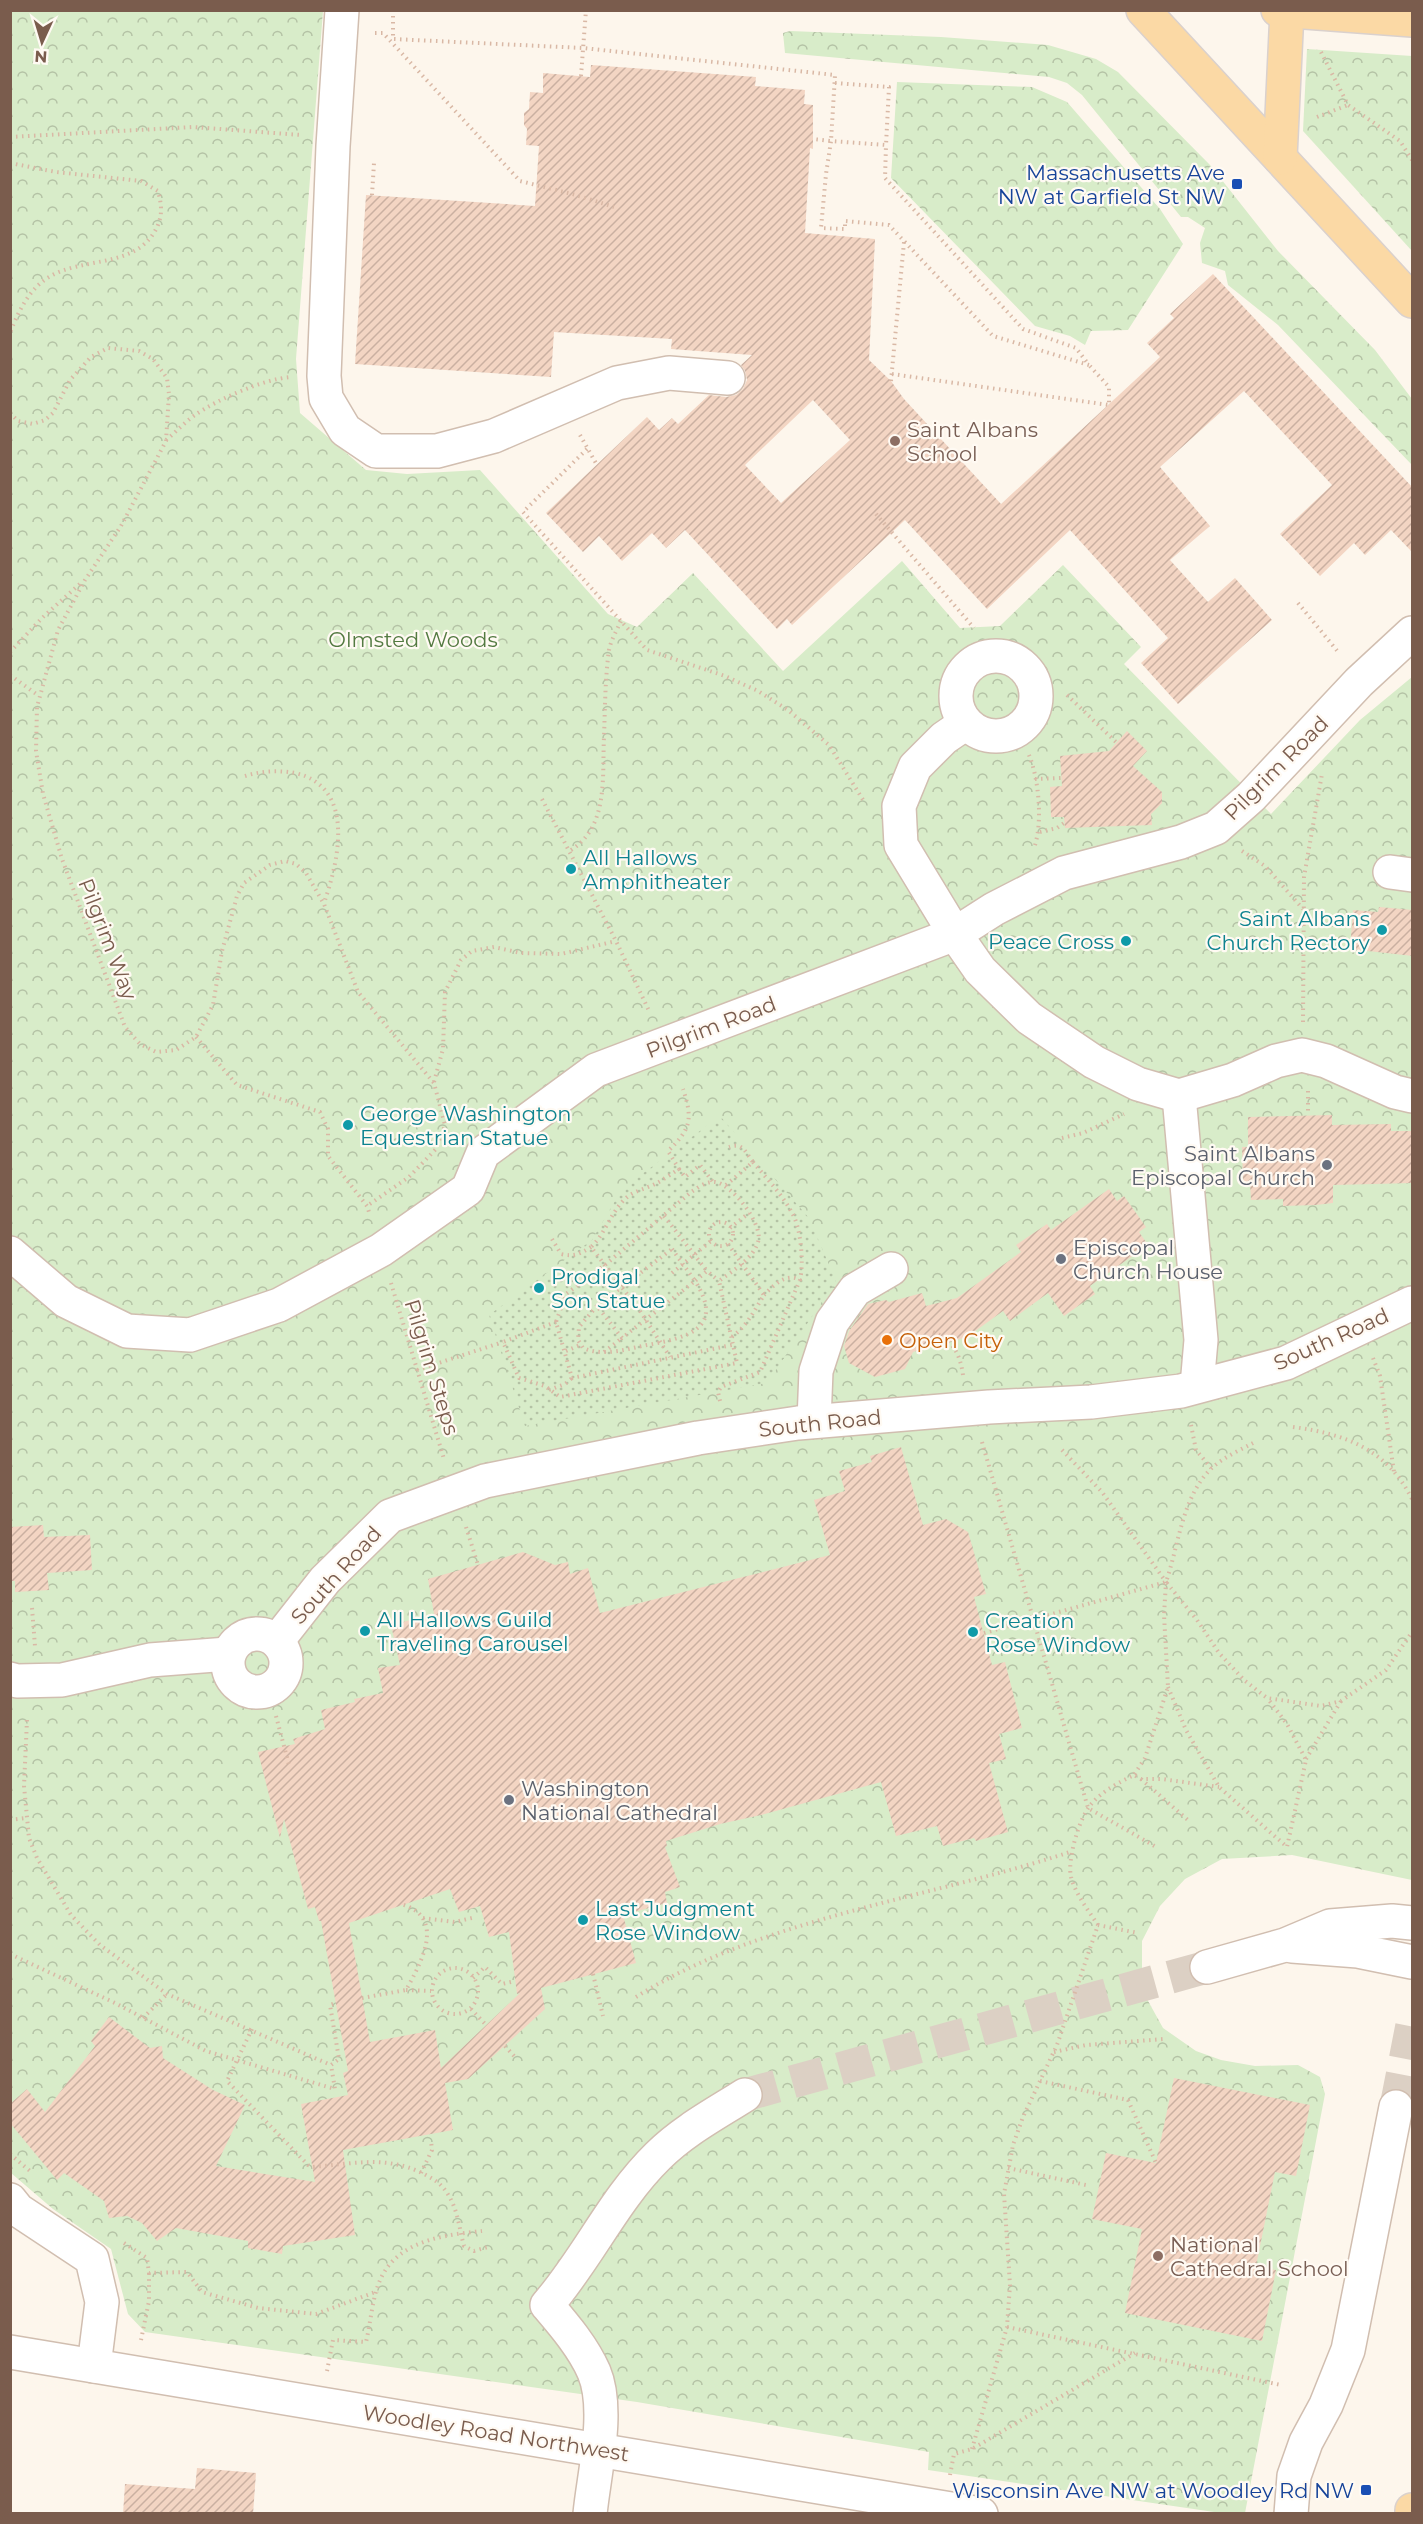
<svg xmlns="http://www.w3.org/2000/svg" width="1423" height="2524" viewBox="0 0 1423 2524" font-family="Montserrat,sans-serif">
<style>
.forest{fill:url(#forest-crowns)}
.garden{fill:url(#garden-dots)}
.building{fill:url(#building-hatch);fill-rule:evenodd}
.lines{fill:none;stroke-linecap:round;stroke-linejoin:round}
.minor-tunnel{stroke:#dcd0c4;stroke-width:33;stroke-dasharray:33 16;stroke-linecap:butt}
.minor-casing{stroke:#d1beb0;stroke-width:36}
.major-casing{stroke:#dad1cd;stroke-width:36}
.path{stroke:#d9b8a5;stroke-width:4;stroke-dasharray:1.5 4.5;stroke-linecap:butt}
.minor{stroke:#fff;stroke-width:33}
.major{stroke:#fbd9a5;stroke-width:33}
.transit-dot{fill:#1a4fb4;stroke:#fffaf3;stroke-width:2}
.education-dot{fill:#8d6e63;stroke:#fffaf3;stroke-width:2}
.culture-dot{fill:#0f9aa8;stroke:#fffaf3;stroke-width:2}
.worship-dot{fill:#6b7280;stroke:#fffaf3;stroke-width:2}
.food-dot{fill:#e8710a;stroke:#fffaf3;stroke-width:2}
.labels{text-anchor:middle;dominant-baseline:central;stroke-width:4.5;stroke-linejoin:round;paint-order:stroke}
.transit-label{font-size:21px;fill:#164399;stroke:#fffaf3;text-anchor:end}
.education-label{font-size:21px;fill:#785e54;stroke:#fffaf3;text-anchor:start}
.park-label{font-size:21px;fill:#537a41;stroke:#fffaf3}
.street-label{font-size:21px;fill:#7a5c4d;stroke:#fffaf3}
.culture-label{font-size:21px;fill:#0d838f;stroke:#fffaf3;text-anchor:start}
.worship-label{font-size:21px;fill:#5b616d;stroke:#fffaf3;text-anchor:start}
.food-label{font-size:21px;fill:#c56008;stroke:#fffaf3;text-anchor:start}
</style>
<defs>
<pattern id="forest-crowns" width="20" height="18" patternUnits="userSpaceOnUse" patternTransform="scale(1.5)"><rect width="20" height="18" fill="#d8ecc9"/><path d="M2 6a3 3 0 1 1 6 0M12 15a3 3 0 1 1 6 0" fill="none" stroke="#b4c2a5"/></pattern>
<pattern id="garden-dots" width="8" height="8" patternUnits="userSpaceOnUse" patternTransform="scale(1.5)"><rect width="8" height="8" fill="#d8ecc9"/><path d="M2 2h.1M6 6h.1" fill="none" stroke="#b4c2a5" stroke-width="1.8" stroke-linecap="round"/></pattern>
<pattern id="building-hatch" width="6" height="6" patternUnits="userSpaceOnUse" patternTransform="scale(1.5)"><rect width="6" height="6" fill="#f3d5c3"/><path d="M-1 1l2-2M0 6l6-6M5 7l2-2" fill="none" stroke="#cab0a1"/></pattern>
</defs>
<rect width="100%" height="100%" fill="#fdf6ec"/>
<g class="forest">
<path d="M11,11H323L296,359L300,413L366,470L407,474L480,470L608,614L637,627L693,573L783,671L902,561L960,628L1000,626L1063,565L1141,647L1124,664L1271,814L1360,720L1412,677V1880L1292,1855L1222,1859L1185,1879L1160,1906L1142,1941V1990L1163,2028L1196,2051L1221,2060L1255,2066L1298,2065L1320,2077L1325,2094L1245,2513H1221L928,2470L929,2452L637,2402L145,2332L128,2314L111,2249L53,2209L11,2173Z"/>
<path d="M790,31L941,37L1048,45L1096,59L1118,72L1210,165L1278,251L1375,350L1412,399V465L1278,325L1228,285L1225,271L1202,263L1200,243L1205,228L1188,217H1181L1082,95L1067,83L1049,77L785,53L783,33Z"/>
<path d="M1307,49L1412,56V251L1303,131Z"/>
<path d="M897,82L1032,87L1067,102L1160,209L1183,244L1128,330L1091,331L1085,345L1070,336L1035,326L891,178Z"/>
</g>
<path class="garden" d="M720,1116L809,1218L836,1281L767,1383L525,1426L489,1315L592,1240L622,1189Z"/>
<g class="building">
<path d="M591,65L756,77L755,86L805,90L804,104L813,105V149L810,148L805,233L875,239L869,360L891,381L904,399L1001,504L1160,357L1147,343L1174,318L1170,314L1213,274L1413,488V553L1391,530L1365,555L1354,543L1320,576L1280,534L1332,485L1244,391L1160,467L1210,526L1170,560L1208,602L1235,578L1272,620L1178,704L1141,663L1168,638L1070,530L987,609L905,520L792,625L787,619L777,629L685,530L666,548L652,533L622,561L599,536L583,552L546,513L647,417L659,430L672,418L678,424L709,395L726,397L736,395L743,389L747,380L745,371L741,365L752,355L671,349L672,339L554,332L551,377L355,364L366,195L535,206L539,146L526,145L527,129L524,125V113L529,109L530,92L543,93V73L590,77ZM813,400L850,440L781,503L745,465Z"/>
<path d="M1127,731L1147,751L1133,766L1162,792V803L1151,814L1152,825L1065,828L1064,817H1051L1050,787L1062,786L1060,756L1109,751Z"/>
<path d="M1379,907L1413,910V956L1350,949L1353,910L1378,912Z"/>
<path d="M1332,1115V1125L1391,1124V1131H1413V1183L1333,1185V1203L1316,1205L1283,1206V1199L1251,1200L1250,1183H1243L1242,1147H1248V1117Z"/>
<path d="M1109,1189L1117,1201L1124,1196L1146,1227L1139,1232L1148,1245L1090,1286L1095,1294L1064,1316L1048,1293L1010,1321L1003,1311L967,1337L913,1352L905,1369L875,1377L849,1363L844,1346L849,1331L868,1304L886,1300L889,1302L922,1293L926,1306L957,1298L1021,1252L1016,1245L1047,1224L1051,1230Z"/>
<path d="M901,1447L923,1525L946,1519L968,1532L986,1594L974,1597L992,1665L1005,1662L1022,1728L999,1734L1006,1759L989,1763L1008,1832L976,1841L974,1838L943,1846L937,1826L896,1836L881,1782L761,1815L720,1824L666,1841L667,1846L665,1847L680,1887L665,1892L667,1903L623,1915L636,1963L541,1988L545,2009L468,2079L445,2083L453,2130L343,2150L355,2235L283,2246L282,2254L248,2248V2241L176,2228L157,2241L142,2223L127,2216L109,2218L104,2201L64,2173L57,2180L10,2123V2104L27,2089L45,2112L95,2046L91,2041L109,2017L150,2048L162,2046L163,2058L213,2090L245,2105L216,2166L315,2182L301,2104L348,2095L343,2073L348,2071L321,1921H319L315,1907L308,1909L284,1819L280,1838L258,1752L295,1744L293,1739L325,1729L321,1710L355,1702L354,1699L383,1693L378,1668L400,1665L391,1625L434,1614L428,1579L523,1552L555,1565L568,1562L570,1574L588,1568L600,1613L830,1555L814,1500L845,1491L839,1471L872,1462L870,1456ZM450,1889L459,1912L480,1906L489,1937L509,1932L517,1994L520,1993L441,2068L435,2030L370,2042L349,1923Z"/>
<path d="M43,1525L44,1537L90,1535L92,1570L47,1573L49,1590L15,1592V1581H10V1527Z"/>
<path d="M1174,2078L1310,2105L1296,2176L1275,2172L1256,2266L1276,2270L1262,2341L1125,2313L1142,2229L1092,2219L1106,2153L1156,2163Z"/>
<path d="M197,2468L256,2473L253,2514H123L125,2484L195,2489Z"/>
</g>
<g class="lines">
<g class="minor-tunnel">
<path d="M745,2095L1207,1967"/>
<path d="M1396,2107L1412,2025"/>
</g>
<defs>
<g id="minor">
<path d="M342,10L333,146L324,376L326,398L345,430L376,451H437L494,436L617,383L669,373L728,378"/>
<circle cx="996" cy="696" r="40"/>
<path d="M966,723L944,738L915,767L899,806L901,845L955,934L980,970L1029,1018L1094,1062L1138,1084L1179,1096L1233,1080L1276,1061L1302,1055L1326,1061L1395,1092L1412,1096"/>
<path d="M1390,872L1412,875"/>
<path d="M1179,1096L1201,1340L1197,1386"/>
<path d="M10,1253L66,1301L127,1331L190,1335L279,1305L381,1250L468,1189L483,1153L596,1070L955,934L994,909L1064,873L1181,842L1216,828L1251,797L1359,682L1412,633"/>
<path d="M814,1421L816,1371L832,1322L855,1290L891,1269"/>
<circle cx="257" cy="1663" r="29"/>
<path d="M277,1641L325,1580L390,1516L485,1481L698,1438L798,1423L989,1407L1091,1402L1181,1391L1286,1363L1412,1303"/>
<path d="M10,1679L17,1681L62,1680L150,1660L228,1654"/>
<path d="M1292,1946L1358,1951L1412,1962"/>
<path d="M1207,1967L1285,1945L1330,1926L1392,1921L1412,1923"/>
<path d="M10,2200L18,2210L92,2259L102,2302L94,2366"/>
<path d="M10,2352L981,2514"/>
<path d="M590,2514C594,2473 610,2410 594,2372C583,2347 564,2325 547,2305C588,2258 613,2200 658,2156C683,2131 715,2114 745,2095"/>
<path d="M1291,2514L1294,2476L1306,2442L1326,2405L1348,2350L1396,2107"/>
</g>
<g id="major">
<path d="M1143,10L1412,301"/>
<path d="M1278,10L1412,20"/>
<path d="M1280,158L1287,11"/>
<path d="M1412,2514V2510"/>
</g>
</defs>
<use href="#minor" class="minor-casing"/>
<use href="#major" class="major-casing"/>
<g class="path">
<path d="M393,10V39L583,48L835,75L831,141L813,139"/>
<path d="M375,33H383L520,181L576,195L614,207"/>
<path d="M1321,52L1348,105L1400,141L1412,160"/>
<path d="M581,76L586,10"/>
<path d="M835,83L889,87L886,145L831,141L826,174L821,228L845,229V221L889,225L993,336L1089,365L1076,348L1023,329L885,178L886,145"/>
<path d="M1317,117L1348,105"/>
<path d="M10,137L193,127L301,135"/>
<path d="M10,163L56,172L141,181L158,191C162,206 163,217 155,231C134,268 82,257 49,277C29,289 18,312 10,333"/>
<path d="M372,195L374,163"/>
<path d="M892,374L1109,405V387L1089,365"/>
<path d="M891,381L904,242"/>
<path d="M10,413L18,421L33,424L45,420L53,413L70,380L91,357L108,348L139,351L153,359L167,378L169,394L166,441L121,526L85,580L58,630L37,707L36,751L43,794L62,859L125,1027L140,1044L156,1052L176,1050L196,1037L213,1005L222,951L237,896L244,883L270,865L285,861L296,864L306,873L324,904L358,992L434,1083L445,1125L436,1149L409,1177L367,1206"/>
<path d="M580,435L597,465"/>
<path d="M166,440C176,432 185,422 195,415C218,399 264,379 291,377"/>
<path d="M587,449L523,512L647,650L725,676L758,691L788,710L829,745L865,803"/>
<path d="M876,514L974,628"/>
<path d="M1298,603L1339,653"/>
<path d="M10,652L42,618L82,582"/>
<path d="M10,675L39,696"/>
<path d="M1067,695L1117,743"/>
<path d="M1029,755C1039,779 1043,824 1034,848"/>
<path d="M245,776C261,771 279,770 295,773C356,787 339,860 324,903"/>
<path d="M1035,779L1061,778"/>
<path d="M542,799L616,941L650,1013"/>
<path d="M1040,832L1057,828L1064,823"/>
<path d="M571,850C609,826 602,776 604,737C605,709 605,679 609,650C611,640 617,630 621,621"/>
<path d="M1242,851L1265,866L1303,909"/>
<path d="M1303,1022L1304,877L1322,774"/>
<path d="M196,1037L237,1085L320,1112L328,1129V1156L367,1206L370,1215"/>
<path d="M434,1082L443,1049L445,992L461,960L472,951L494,947L521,953L561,954L616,941"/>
<path d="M1308,1091V1111"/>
<path d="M1062,1138L1083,1133L1124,1114"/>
<path d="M753,1162C766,1178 781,1193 791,1211C801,1226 804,1263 800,1280"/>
<path d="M679,1169L685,1177L700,1165L713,1182"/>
<path d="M726,1185L753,1162C745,1152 743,1142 729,1147"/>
<path d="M664,1216L707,1271"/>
<circle cx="721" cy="1234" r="12"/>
<path d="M730,1228L749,1213"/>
<path d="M552,1239L561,1254C574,1257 580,1254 591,1247"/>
<path d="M728,1244L764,1295C754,1311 746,1328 730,1338"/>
<path d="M672,1249L695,1281L622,1338L597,1306Z"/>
<path d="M672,1273L711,1241"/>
<path d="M391,1283L444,1459"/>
<path d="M627,1294L591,1247C606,1233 610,1213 626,1198C634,1191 645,1189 655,1184C663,1180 671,1174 679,1169L668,1151C691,1129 693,1119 683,1089"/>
<path d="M597,1306L579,1327L578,1340L583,1348C604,1357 626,1349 647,1345C686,1338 726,1329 695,1281L707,1271L719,1281"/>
<path d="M640,1311L670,1357"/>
<path d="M556,1322L503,1342L519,1378L545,1386L560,1397L737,1363L719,1281C732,1271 753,1259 758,1242C764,1225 732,1184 715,1182C706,1181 697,1188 690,1193L605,1265L566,1294L556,1322L572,1378L732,1345"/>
<path d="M933,1332C953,1340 960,1354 963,1375"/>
<path d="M566,1351L580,1345"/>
<path d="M604,1352L622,1338"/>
<path d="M1373,1358L1380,1376L1394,1472"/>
<path d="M417,1370L503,1342"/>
<path d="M549,1390L565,1384L572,1378"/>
<path d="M720,1401L718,1392L721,1387L760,1372L800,1280C786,1272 773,1286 764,1295"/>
<path d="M1191,1425L1196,1450L1211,1468"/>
<path d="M1293,1427C1345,1434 1387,1449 1412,1499"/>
<path d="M982,1442L1088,1808L1158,1848"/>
<path d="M1253,1443C1240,1450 1224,1457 1213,1467C1182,1495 1179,1545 1166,1582L1197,1620L1219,1653L1244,1680L1267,1698L1321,1706L1341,1701L1386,1670L1412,1632"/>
<path d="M1062,1450L1102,1492L1166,1582L1164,1615L1168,1687L1145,1758L1134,1775"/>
<path d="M466,1527L478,1565"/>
<path d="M32,1608L35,1646"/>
<path d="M984,1633L1166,1582"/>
<path d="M1168,1687L1186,1730L1219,1787L1287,1847L1306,1760L1287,1724L1268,1699"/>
<path d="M276,1716L289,1765"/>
<path d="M27,1720L24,1786L29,1838L37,1858L71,1915L100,1945L167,1994L331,2065"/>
<path d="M1306,1759L1341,1701"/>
<path d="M1141,1779L1189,1821"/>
<path d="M10,1820L26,1818"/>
<path d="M423,1918L455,1922L472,1918"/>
<path d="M1098,1925C1088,1910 1076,1895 1071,1877C1067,1860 1079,1820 1089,1807C1100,1792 1118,1783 1134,1775L1141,1779H1162L1219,1787"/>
<path d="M10,1954L115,2003L206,2051L335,2089L331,2065L339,2059L330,2005L336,2003"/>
<circle cx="455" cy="1991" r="23"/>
<path d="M593,1974L603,2016"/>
<path d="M473,1978L485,1967L502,1984L515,1981"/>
<path d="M406,1990L431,1991"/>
<path d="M636,1997C762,1918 930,1898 1070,1852"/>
<path d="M362,1998L406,1990C421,1963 447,1917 401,1904"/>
<path d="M471,2009L487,2026"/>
<path d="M143,2018L167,1994"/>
<path d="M252,2029L227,2081L308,2165L312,2167C351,2164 385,2155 422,2173C432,2178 441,2183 447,2193C458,2209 459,2228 464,2246L474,2251L488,2247"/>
<path d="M505,2046L514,2056"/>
<path d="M1054,2052L1086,2045L1164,2039"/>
<path d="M1040,2081L1128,2100L1156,2163"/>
<path d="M10,2154L30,2171"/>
<path d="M1008,2168L1086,2185"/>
<path d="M421,2173L432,2150L431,2141"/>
<path d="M124,2243L147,2258L149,2273L187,2272L202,2292L258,2308L316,2314L378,2291"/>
<path d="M1007,2327L1281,2385"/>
<path d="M141,2340L149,2301V2273"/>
<path d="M327,2371L333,2340L366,2342C371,2322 372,2297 381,2278C399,2240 445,2235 482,2231"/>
<path d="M972,2449L1007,2327L1010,2285L1004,2194L1013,2145L1023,2117L1057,2045L1098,1925L1138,1933"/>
<path d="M950,2475L954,2454L972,2449L1135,2353"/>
</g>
<use href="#minor" class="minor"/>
<use href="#major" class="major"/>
</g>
<g class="transit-dot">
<rect x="1231" y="178" width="12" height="12" rx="3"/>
<rect x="1360" y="2484" width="12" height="12" rx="3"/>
</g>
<g class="education-dot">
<circle cx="895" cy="441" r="6"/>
<circle cx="1158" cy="2256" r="6"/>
</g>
<g class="culture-dot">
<circle cx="571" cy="869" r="6"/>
<circle cx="1382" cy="930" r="6"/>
<circle cx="1126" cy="941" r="6"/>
<circle cx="348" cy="1125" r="6"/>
<circle cx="539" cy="1288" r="6"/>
<circle cx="365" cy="1631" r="6"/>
<circle cx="973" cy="1632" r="6"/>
<circle cx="583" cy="1920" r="6"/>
</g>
<g class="worship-dot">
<circle cx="1327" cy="1165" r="6"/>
<circle cx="1061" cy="1259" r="6"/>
<circle cx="509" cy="1800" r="6"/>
</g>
<circle class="food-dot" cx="887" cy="1340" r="6"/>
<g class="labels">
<g class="transit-label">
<text x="1225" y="172">Massachusetts Ave<tspan x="1225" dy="24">NW at Garfield St NW</tspan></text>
<text x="1354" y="2490">Wisconsin Ave NW at Woodley Rd NW</text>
</g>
<g class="education-label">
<text x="907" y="429">Saint Albans<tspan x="907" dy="24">School</tspan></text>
<text x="1170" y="2244">National<tspan x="1170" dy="24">Cathedral School</tspan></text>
</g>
<g class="park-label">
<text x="413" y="639">Olmsted Woods</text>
</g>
<g class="street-label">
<text transform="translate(1276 768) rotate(-45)">Pilgrim Road</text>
<text transform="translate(108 939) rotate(69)">Pilgrim Way</text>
<text transform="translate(711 1027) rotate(-21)">Pilgrim Road</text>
<text transform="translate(1331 1339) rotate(-24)">South Road</text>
<text transform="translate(432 1367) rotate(73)">Pilgrim Steps</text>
<text transform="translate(820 1423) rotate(-6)">South Road</text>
<text transform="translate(336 1575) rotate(-48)">South Road</text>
<text transform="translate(496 2433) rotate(9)">Woodley Road Northwest</text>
</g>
<g class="culture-label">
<text x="583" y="857">All Hallows<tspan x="583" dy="24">Amphitheater</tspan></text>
<text x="1370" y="918" text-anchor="end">Saint Albans<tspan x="1370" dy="24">Church Rectory</tspan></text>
<text x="1114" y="941" text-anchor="end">Peace Cross</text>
<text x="360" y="1113">George Washington<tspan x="360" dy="24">Equestrian Statue</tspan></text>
<text x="551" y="1276">Prodigal<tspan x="551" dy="24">Son Statue</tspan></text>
<text x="377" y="1619">All Hallows Guild<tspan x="377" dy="24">Traveling Carousel</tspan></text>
<text x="985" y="1620">Creation<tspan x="985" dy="24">Rose Window</tspan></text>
<text x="595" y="1908">Last Judgment<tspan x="595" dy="24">Rose Window</tspan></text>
</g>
<g class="worship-label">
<text x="1315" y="1153" text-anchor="end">Saint Albans<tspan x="1315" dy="24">Episcopal Church</tspan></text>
<text x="1073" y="1247">Episcopal<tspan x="1073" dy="24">Church House</tspan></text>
<text x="521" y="1788">Washington<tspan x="521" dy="24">National Cathedral</tspan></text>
</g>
<g class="food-label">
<text x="899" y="1340">Open City</text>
</g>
</g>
<rect width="1423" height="2524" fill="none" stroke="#7a5c4d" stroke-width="24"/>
<g transform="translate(42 42) rotate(184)" stroke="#fffaf3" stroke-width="4.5" paint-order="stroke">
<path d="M0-4.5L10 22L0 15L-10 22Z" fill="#7a5c4d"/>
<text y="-9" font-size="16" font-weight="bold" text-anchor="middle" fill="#7a5c4d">N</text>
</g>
</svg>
